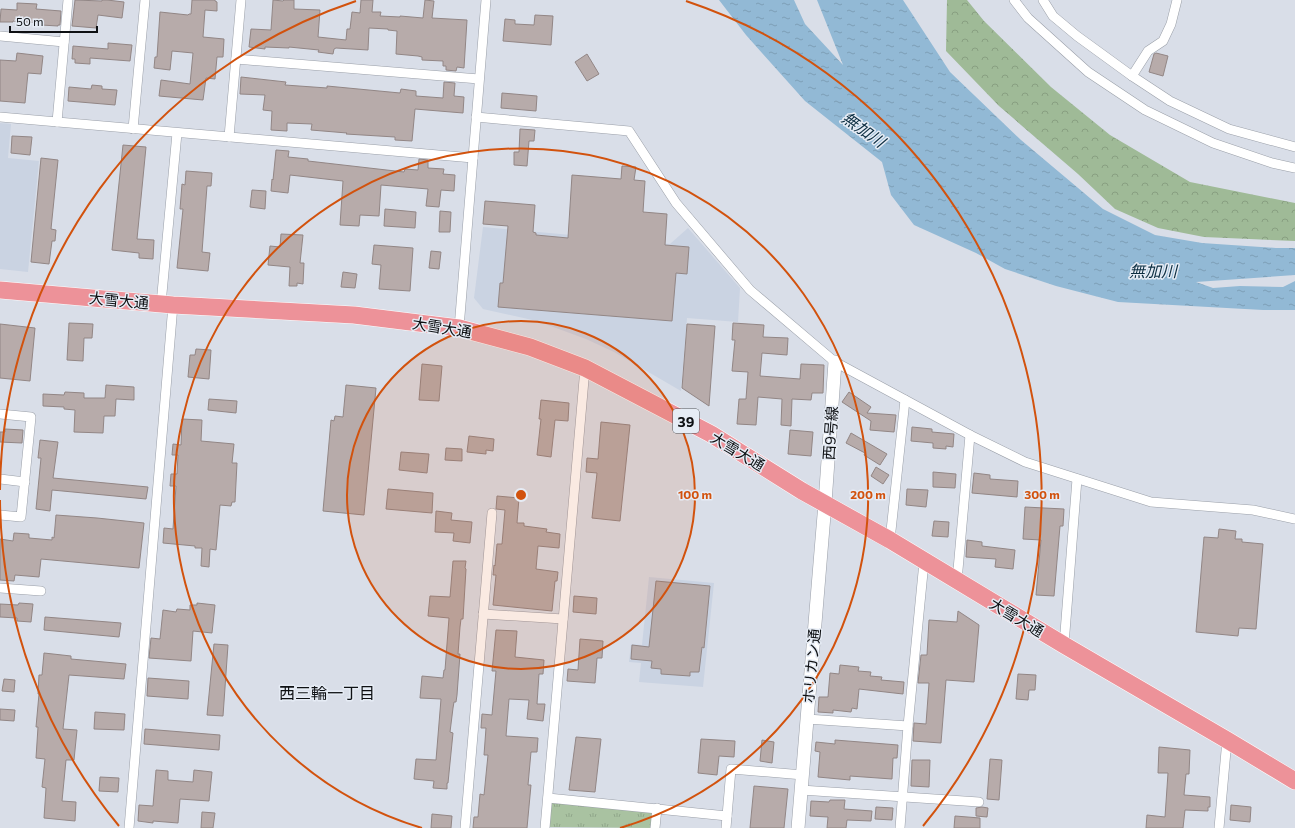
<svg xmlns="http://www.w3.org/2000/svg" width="1295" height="828" viewBox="0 0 1295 828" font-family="Commissioner,'Noto Sans JP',sans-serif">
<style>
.built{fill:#cad3e2}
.forest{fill:url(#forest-crowns)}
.park{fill:url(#park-tufts)}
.water{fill:url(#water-ripples)}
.building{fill:#b7abaa;stroke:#928685}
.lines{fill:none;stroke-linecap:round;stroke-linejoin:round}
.street-casing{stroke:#9a9fa8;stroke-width:10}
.secondary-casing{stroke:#9a9fa8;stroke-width:14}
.highway-casing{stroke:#fff;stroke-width:18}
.street{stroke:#fff;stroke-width:9}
.secondary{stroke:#fff;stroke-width:13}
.highway{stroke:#ed9299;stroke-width:17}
.ring{fill:none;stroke:#d2520d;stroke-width:2}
.labels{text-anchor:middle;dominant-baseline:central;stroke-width:3;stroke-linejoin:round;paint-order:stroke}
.shield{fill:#e6ecf5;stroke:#4f5257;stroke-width:1}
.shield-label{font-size:14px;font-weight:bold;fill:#0e1013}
.street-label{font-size:15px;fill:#0e1013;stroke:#e6ecf5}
.water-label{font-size:16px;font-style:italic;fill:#0b2d40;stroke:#e6ecf5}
.neighbourhood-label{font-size:16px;fill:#0e1013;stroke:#e6ecf5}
.centre{fill:#d2520d;stroke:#e6ecf5;stroke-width:2}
.ring-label{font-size:12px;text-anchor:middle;font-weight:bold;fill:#d2520d;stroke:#e6ecf5;stroke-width:3;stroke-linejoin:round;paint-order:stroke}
</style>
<defs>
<pattern id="forest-crowns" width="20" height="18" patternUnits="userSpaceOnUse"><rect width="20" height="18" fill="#9fba97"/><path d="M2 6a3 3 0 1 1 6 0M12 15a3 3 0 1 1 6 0" fill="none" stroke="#889f81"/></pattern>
<pattern id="park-tufts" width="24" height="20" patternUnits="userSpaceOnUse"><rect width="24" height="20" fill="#a9c2a1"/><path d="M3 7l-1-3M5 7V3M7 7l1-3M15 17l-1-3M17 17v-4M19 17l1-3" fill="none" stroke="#90a68a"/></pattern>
<pattern id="water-ripples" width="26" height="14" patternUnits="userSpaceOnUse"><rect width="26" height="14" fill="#92b9d5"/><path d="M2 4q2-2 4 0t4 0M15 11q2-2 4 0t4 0" fill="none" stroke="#7d9eb6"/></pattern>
</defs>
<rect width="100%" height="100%" fill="#d9dee8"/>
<g class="built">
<path d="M0,123L11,124L8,158L39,161L28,272L0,269Z"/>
<path d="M483,227L670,244L688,228L740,288L738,322L687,318L681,391L614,352L586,339L537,321L483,309L474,298Z"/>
<path d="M649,577L714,583L703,687L639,682L641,663L629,662L631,644L642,645Z"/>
</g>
<path class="forest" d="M947,0H967L984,21L1051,87L1110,135L1190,182L1295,203V241L1204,237L1158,228L1115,209L1078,174L999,106L946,51Z"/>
<path class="park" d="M548,798L657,808L655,828L545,827Z"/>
<path class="water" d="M719,0H794L805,24L843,65L817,0H903L950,72L1021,140L1103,209L1155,235L1202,243L1276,248H1295V275L1196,282L1213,288L1240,286L1283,287L1295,281V310H1263L1118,302L1056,286L1005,269L976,253L914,225L891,195L882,162L805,101L746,35Z"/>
<g class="building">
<path d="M75,0L102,1V0H107L124,2L122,18L98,15L96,28L72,26Z"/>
<path d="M192,0H215V1L217,2V11L205,10L203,37L224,39L223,57H217L215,79L206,78L203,100L159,96L161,80L190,84L193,53L172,51L170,70L154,68L155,57H157L160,12L188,15L189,14H191Z"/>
<path d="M273,0L283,1L284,0H294V9L320,10L318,37L346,40L347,29H350L352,12L360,13L361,0H373L372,12H381L380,16L400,17V16L423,18L425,0L434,1L432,18L467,20L464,68L457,67L456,71L446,70V66H443V61L422,60V57L418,56L396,54L397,31L388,30V29L369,28L368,50L336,48L334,49L333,54L318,52L319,50L289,47V48L265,47V49L249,47L251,29L271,30Z"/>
<path d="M17,3L37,4L36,9L61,11L60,25H58V26L41,25V23L13,21V22H0L1,9L17,10Z"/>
<path d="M535,15L553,16L551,45L503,41L505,19L515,20V24L534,25Z"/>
<path d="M108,43L132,45L130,61L90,58V64L75,63V59H72L73,46L108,49Z"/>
<path d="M17,53L43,56L41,74L28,73L25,103L0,101V60L16,61Z"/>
<path d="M1156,53L1168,56L1163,76L1149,72L1154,54Z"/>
<path d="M587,54L599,74L587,81L575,62Z"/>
<path d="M241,77L286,82L285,85L327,88V86L400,93L401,89L416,91V96L443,98L444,82L455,83L454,96L464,97L463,113L415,109L412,141L395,140V137L346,134L347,133L311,130L312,124L287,123V131L271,130L272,111L263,110L265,95L240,94Z"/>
<path d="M92,85L102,86V89L117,90L115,105L68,101L69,87L91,89Z"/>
<path d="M502,93L537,96L536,111L501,108Z"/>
<path d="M520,129L535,130L534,141H529L527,166L514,165V152H519Z"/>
<path d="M12,136L32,137L30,155L11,153Z"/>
<path d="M123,145L146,147L137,239L154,240L153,259L139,258V253L112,250Z"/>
<path d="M276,150L289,151L288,157L308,159V161L404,172L405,169L418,170L419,159L428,160V168L444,169L443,174L455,175L454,191L441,190L439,207L426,206L428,189L381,185L379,216L360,215L359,226L340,225L343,181L290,175L288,193L271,191L272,179L273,180Z"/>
<path d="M41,158L58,160L51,229L56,230L55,241H52L49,264L31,262Z"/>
<path d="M622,166L636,167L634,180L645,181L643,212L667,214L665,245L689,247L687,274L676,273L672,321L498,307L500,283H503L508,226L483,224L485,201L535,205L533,232L536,233V235L568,238L572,175L621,179Z"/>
<path d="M186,171L212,173L211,186H207L202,252L210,253L208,271L177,268L183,209H180L182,184L185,185Z"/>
<path d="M252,190L266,191L265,209L250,207Z"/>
<path d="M385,209L416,212L415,228L384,226Z"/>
<path d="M440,211L451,212L450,232H439Z"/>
<path d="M281,234L303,235L300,263H304L303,284L297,283V286H289L290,267L268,265L270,246L280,247Z"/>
<path d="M374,245L413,248L410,291L379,289L381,265L372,264Z"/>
<path d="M431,251L441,252L439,269L429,268Z"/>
<path d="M343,272L357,274L355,288L341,287Z"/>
<path d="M69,323L93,324L92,338H84L83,361L67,360Z"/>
<path d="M733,323L764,325L763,337L788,338L787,355L762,353L760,376L800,379L801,364L824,365L823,393H812L811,400L792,399L791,426L781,425L782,399L758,397L756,425L737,424L739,399H746L748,372L732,371L735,340H732Z"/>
<path d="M0,324L35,328L30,381L0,378Z"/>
<path d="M687,324L715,326L709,406L682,388Z"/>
<path d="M196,349L211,350L209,379L188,377L190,355H195Z"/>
<path d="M422,364L442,366L439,401L419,400Z"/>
<path d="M106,385L134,387V400L116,399L115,416H104L103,433L74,432L75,410L64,409V407L43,406V394L64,395L65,392L84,393V398H105Z"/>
<path d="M346,385L376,388L364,515L323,511L331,420L334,421L335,416L343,417Z"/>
<path d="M849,392L871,407L867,413L896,415L894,432L870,430L871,421L842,402Z"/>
<path d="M209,399L237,401L236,413L208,410Z"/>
<path d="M541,400L569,403L568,421L555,420L551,457L537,455L541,419H539Z"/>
<path d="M182,419L202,420L201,441L234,444L232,463H237L235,502H232L231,506L220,505L216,550L210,549L209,567L201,566L202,548H195V546L163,543L164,528L173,529L176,486H170L171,474H177L178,455H172L173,444L181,445Z"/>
<path d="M601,422L630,425L620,521L592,518L597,473L586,472L587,458L598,459Z"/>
<path d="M912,427L932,429V432L954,434L953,447L946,446V449L933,448V443L911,441Z"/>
<path d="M5,429L23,430L22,443L0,442V432H5Z"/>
<path d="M790,430L813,432L811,456L788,454Z"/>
<path d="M851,433L887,454L880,465L864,455L865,453L846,443Z"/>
<path d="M469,436L494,439L493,451L486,450V454L467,452Z"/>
<path d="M40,440L58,442L53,478L148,487L146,499L52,490L50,511L36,509L41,458H38Z"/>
<path d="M446,448L462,449V461L445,460Z"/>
<path d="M401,452L429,454L427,473L399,470Z"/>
<path d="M876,467L889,475L883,484L871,476Z"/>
<path d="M933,472L956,474L955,488L933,487Z"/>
<path d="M974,473L990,475V479L1018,481L1017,497L972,493Z"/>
<path d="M388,489L433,493L432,513L386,509Z"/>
<path d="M907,489L928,490L926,507L906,505Z"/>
<path d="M497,496L519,498L517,523H524V526L547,529L546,532L560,534L559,548L538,546L536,569L558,572L557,581H555L552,611L493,605L496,575H493L494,565L495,566L497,544H502L505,510L496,509Z"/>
<path d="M1025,507L1064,509L1063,526H1060L1054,596L1036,595L1041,540L1023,539Z"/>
<path d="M436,511L452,513L451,520L472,522L470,543L453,541L454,533L435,532Z"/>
<path d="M56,515L97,518L144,523L139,568L41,559L39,577L15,575L14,581L0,580V539L13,541L14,533L29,534V538L52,540V537L54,538Z"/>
<path d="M934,521L949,522L948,537L932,536Z"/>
<path d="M1219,529L1236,531L1235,539H1242V542L1263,544L1256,629L1239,628L1238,636L1196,632L1204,537L1218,538Z"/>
<path d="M967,540L982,542V546L1015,550L1013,569L995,567L996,559L966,557Z"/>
<path d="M453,561H466L465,568L466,569L463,619H461L460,627L458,654H460L457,695L456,702H454L453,708L450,732L453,733L448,783H447V789L433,788L434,781L414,779L416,759L436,760L441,699L420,698L422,676L443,678L444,670H445L449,618L428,616L430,596L450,597Z"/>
<path d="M656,581L710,586L704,648L702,647L699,672H690V676L661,674V669L651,668L652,661L631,659L632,645L649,647Z"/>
<path d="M574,596L597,598L596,614L573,612Z"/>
<path d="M19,603L33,604L31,622L17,621V618L0,617V604L18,605Z"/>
<path d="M197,603L215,605L212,633L193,631L191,661L149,658L151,638L160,639L163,610L176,612L177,609L190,610V605H197Z"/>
<path d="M958,611L979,625L974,682L946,680L941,743L913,741L914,723L926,724L929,683H918L921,655H927L929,620L957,622Z"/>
<path d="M45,617L121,623L119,637L44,630Z"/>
<path d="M496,630L517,631L515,657L544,660L543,674H539L537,704H545L543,721L527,719L529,700L509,699L506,736L538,738L537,752H531L528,785H531L527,828H473L474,817H478L480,794L484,795L488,755H484L486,728H481L482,714L492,715L496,671H492Z"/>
<path d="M580,639L603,641L602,658H597L595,683L567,681L568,669L578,670Z"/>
<path d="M214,644L228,645L223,716L207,715Z"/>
<path d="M44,653L71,656V659L126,664L124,679L69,675L63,729L77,730L74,760H66L62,801L76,802L75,821L44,818L46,788L42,787L45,759L36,758L38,727H36L39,694H38L39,675H42Z"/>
<path d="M840,665L859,667L858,671L871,672L870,676L882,677L881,680L904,682L903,694L859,689L857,709L852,708L851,712L833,710V713L818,712L819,697H828L830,673L839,674Z"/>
<path d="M1018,674L1036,675L1035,690H1029L1028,700L1016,699Z"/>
<path d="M148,678L189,681L188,699L147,696Z"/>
<path d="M4,679L15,680L14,692L2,691Z"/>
<path d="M0,709L15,710L14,721L0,720Z"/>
<path d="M95,712L125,714L124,730L94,729Z"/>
<path d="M145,729L220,735L219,750L144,744Z"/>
<path d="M576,737L601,739L595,792L569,790Z"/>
<path d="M701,739L735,741L734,757L719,756L717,775L698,773Z"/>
<path d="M762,740L774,742L772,763L760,761Z"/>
<path d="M835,740L898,745L897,758H893L892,779L850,776V780L818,777L820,752L815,751L816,742L835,744Z"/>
<path d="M1159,747L1190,750L1189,774H1186L1184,795L1210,797V807H1208V811L1185,810L1183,828H1146L1147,815L1165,817L1168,773H1158Z"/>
<path d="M990,759L1002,760L999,800L987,799Z"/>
<path d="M912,760H930L929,787L911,786Z"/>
<path d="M156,770L168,771V780L193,782L194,770L212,772L209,801L180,799L178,823L153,821V823L138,821L139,805L153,806Z"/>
<path d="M100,777L119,778L118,792L99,791Z"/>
<path d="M754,786L788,789L784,828H750Z"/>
<path d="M830,800H845L844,809L872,811L871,821L847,820L846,828H827L828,817L810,816L811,801L829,802Z"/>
<path d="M1231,805L1251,807L1250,822L1230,820Z"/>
<path d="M876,807L893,808L892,820L875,819Z"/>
<path d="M982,807L988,808L987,817L976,816V808Z"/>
<path d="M202,812L215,813L213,828H201Z"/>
<path d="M432,814L452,816L451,828H431Z"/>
<path d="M955,816L980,818V828H954Z"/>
</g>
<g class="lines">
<defs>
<g id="street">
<path d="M1014,0L1028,18L1088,72L1145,110L1213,143L1272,163L1295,168"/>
<path d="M1043,0L1053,16L1077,36L1132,76L1170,101L1229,129L1295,147"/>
<path d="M0,36L64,42"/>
<path d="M236,59L479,79"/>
<path d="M1132,76L1148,51L1163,41L1171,24L1177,0"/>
<path d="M0,117L473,158"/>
<path d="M476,117L629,131L676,203L750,290L835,362L970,435L1025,462L1151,502L1253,510L1295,519"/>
<path d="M57,122L68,0"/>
<path d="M133,129L145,0"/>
<path d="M229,137L241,0"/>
<path d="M161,304L177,133"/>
<path d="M459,328L486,0"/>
<path d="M0,414L31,417L21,517L0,515"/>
<path d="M0,479L25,482"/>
<path d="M890,540L905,400"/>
<path d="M957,581L970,435"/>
<path d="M0,588L41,591"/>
<path d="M483,614L563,619"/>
<path d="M1064,645L1077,479"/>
<path d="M807,719L908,726"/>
<path d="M801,790L979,802"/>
<path d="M548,798L727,816"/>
<path d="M129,828L173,305"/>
<path d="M465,828L492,513"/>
<path d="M545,828L585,368"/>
<path d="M655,828L657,808"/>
<path d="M726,828L731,769L803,775"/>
<path d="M900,828L908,726L924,562"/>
<path d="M1219,828L1227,740"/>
</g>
<path id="secondary" d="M798,828L825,503L835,362"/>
<path id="highway" d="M0,290L173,305L354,315L459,328L530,347L585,368L711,434L802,491L890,540L1064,645L1227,740L1295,781"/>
</defs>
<use href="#street" class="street-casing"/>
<use href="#secondary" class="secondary-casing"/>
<use href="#highway" class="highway-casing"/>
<use href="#street" class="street"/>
<use href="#secondary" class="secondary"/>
<use href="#highway" class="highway"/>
</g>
<circle cx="521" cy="495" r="174" fill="#d2520d" fill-opacity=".12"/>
<g class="ring">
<circle cx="521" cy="495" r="174"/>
<path d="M422 828A347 347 0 1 1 620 828"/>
<path d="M119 826A521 521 0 0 1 0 500M0 490A521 521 0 0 1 356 1M686 1A521 521 0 0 1 923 826"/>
</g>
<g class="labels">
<rect class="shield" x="673" y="409" width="26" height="24" rx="3"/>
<g class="shield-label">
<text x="686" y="421">39</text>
</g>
<g class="street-label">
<text transform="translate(119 300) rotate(5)">大雪大通</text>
<text transform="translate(442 327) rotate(9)">大雪大通</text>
<text transform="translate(830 433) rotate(-86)">西9号線</text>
<text transform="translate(738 451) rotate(31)">大雪大通</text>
<text transform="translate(1017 617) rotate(31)">大雪大通</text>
<text transform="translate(811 666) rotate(-85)">ホリカン通</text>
</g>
<g class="water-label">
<text transform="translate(864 129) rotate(35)">無加川</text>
<text x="1153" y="270">無加川</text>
</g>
<g class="neighbourhood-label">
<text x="327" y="692">西三輪一丁目</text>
</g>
</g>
<circle cx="521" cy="495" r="6" class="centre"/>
<g class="ring-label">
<text x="695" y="499">100 m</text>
<text x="868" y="499">200 m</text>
<text x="1042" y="499">300 m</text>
</g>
<path d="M10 26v6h87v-6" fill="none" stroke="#0e1013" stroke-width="2"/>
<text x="16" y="26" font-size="12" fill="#0e1013" stroke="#e6ecf5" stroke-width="3" paint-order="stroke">50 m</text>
</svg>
